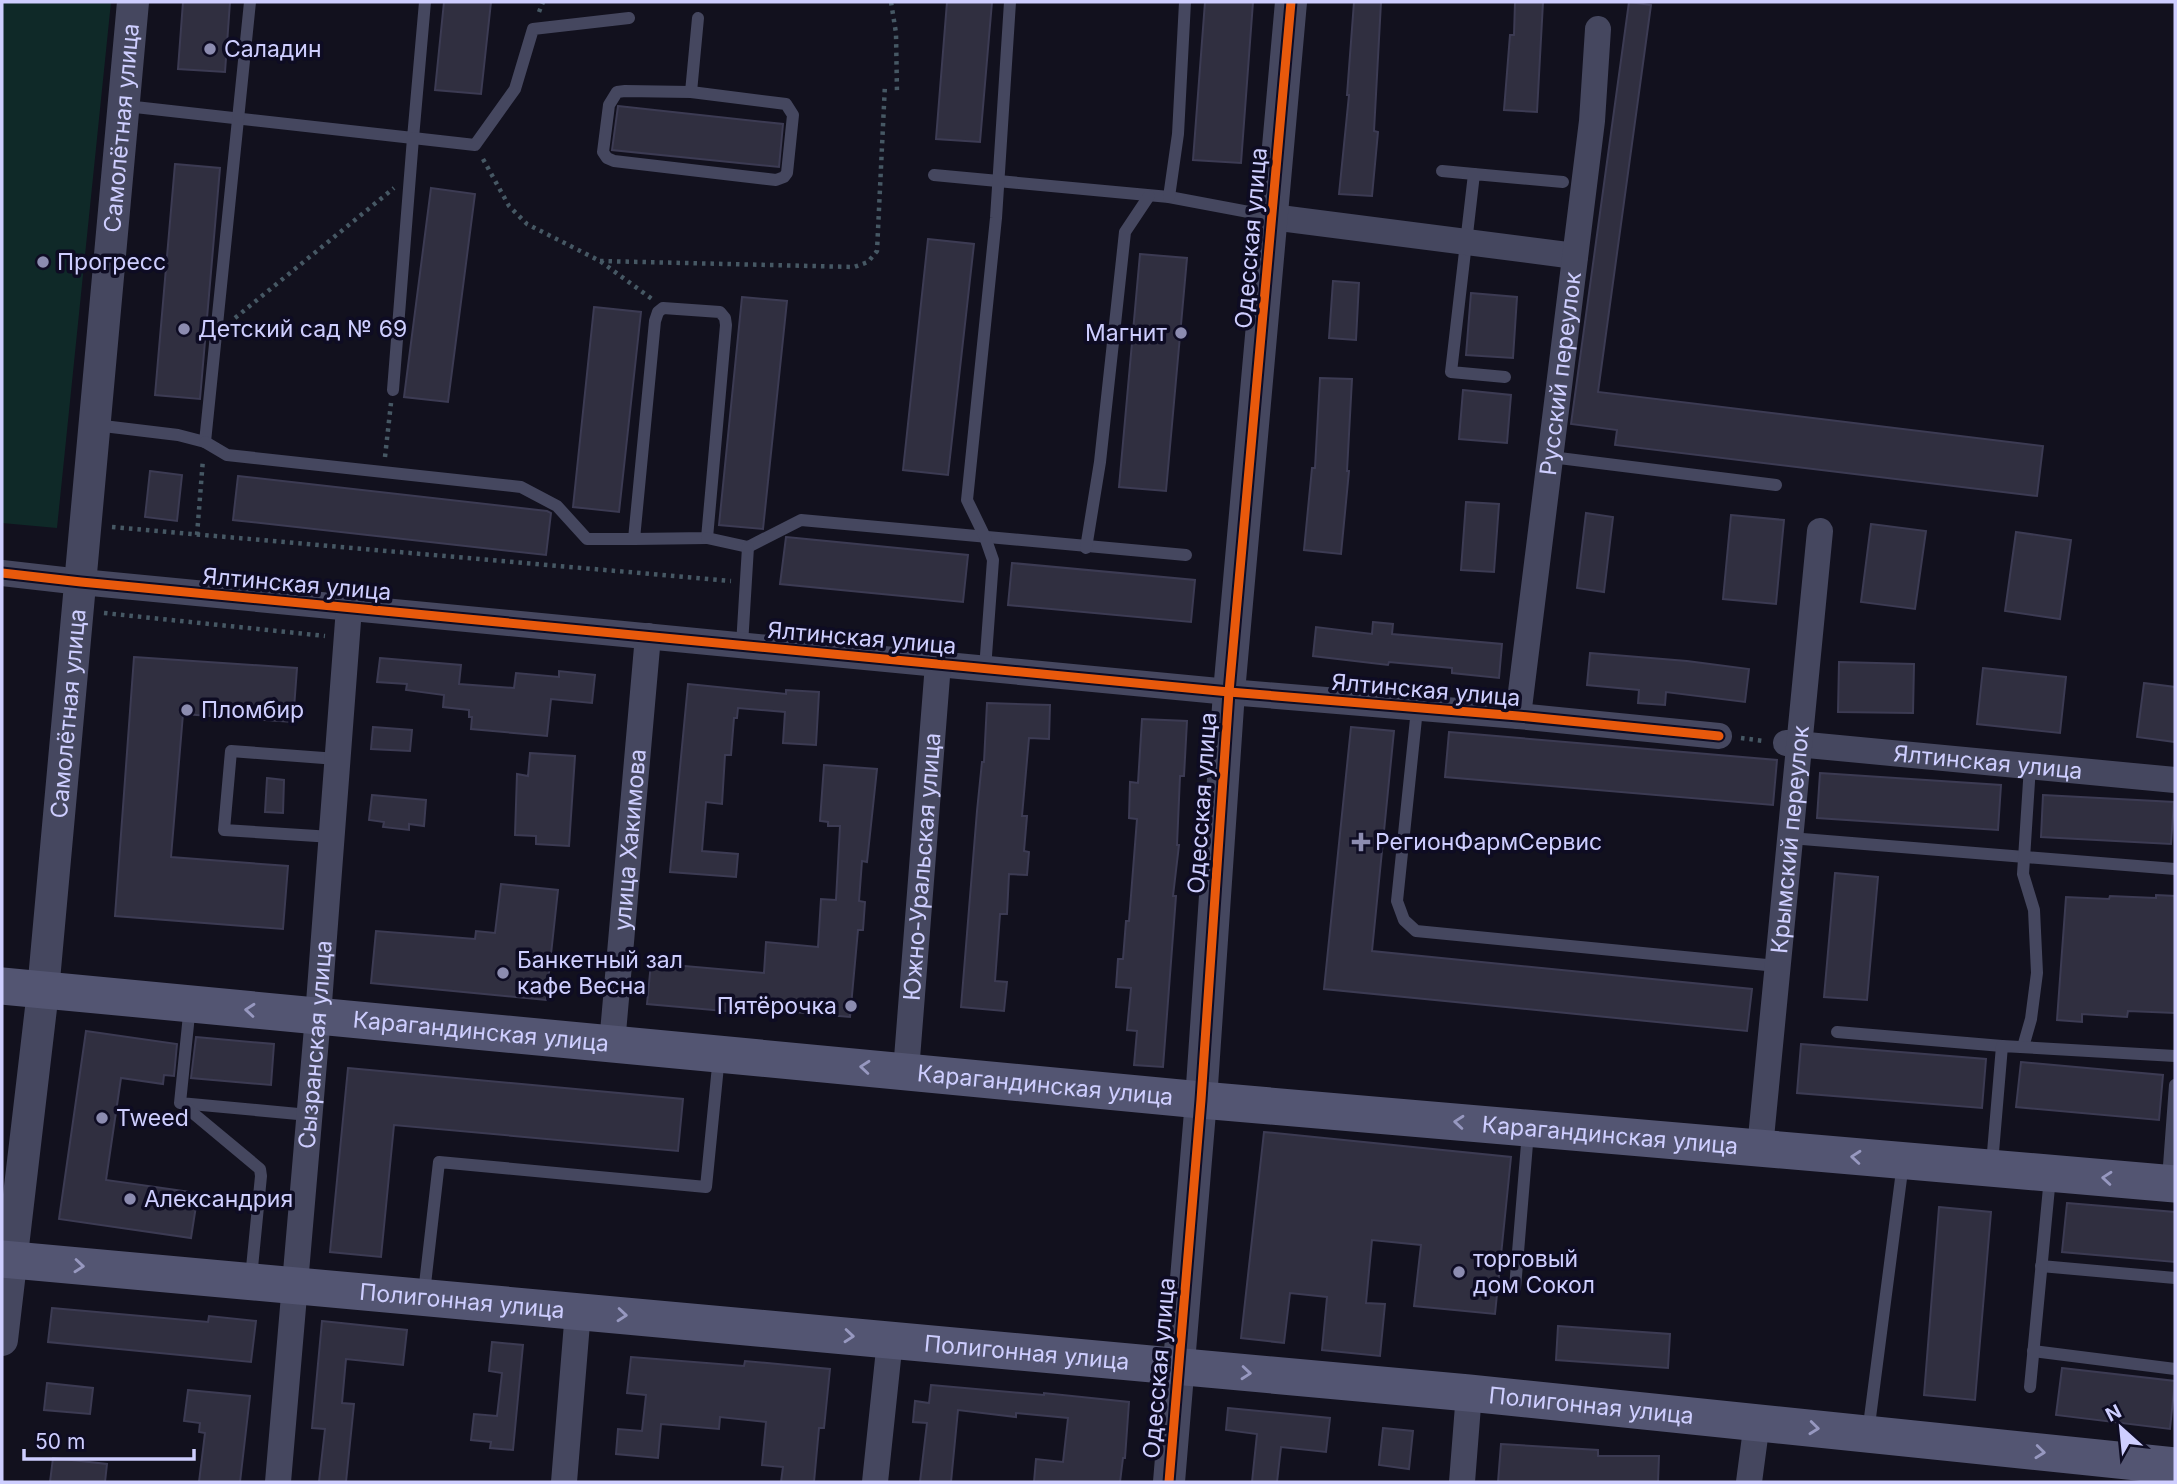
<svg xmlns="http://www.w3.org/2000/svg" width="2177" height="1484" viewBox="0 0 2177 1484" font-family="Inter,sans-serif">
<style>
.green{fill:#0f2928}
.building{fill:#302f40;stroke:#3c3b53;stroke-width:2}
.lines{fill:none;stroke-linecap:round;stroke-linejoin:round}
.path{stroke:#465864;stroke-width:4.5;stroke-dasharray:3.5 5;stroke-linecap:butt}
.service{stroke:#45475f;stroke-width:12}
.minor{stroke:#45475f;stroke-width:26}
.tertiary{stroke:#45475f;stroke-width:32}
.secondary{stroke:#535572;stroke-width:37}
.cycleway-casing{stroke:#0e0c23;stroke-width:13}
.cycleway{stroke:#e8590c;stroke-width:9}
.oneway{stroke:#9798c0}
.poi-dot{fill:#8c8cb0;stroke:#0e0c23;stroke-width:2.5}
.labels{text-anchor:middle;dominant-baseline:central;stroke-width:7;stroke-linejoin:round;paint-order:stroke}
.poi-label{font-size:23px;fill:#ceceff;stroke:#0e0c23;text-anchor:start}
.street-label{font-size:23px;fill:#ceceff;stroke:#0e0c23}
</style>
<rect width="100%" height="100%" fill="#12111e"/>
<path class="green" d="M2,2H111L57,528L2,523Z"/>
<g class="building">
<path d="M183,2H230L225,72L178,69Z"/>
<path d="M444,2H491L481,94L435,90Z"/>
<path d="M947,2H992L980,142L936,139Z"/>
<path d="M1205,2H1253L1241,163L1193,160Z"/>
<path d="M1354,2H1381L1374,131L1378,132L1372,196L1339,194L1349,95H1347Z"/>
<path d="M1515,2H1543L1537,112L1504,110L1510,35H1514Z"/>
<path d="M1629,2L1651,5L1598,392L2043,446L2037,496L1615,445L1617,430L1571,424Z"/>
<path d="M618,106L783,124L779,167L612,150Z"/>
<path d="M175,164L220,168L200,399L155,395Z"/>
<path d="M431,188L475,194L448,402L404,397Z"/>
<path d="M928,239L974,244L948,475L903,470Z"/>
<path d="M1140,254L1187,258L1166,491L1119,487Z"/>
<path d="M1333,281L1359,283L1356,340L1329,338Z"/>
<path d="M1471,293L1517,297L1513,358L1466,355Z"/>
<path d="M742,297L787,301L763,529L719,525Z"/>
<path d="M594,307L641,312L619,512L573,507Z"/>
<path d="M1320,378L1352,379L1347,471H1349L1341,554L1304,550L1312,468H1315Z"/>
<path d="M1463,390L1511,395L1507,443L1459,439Z"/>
<path d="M150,471L182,475L177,521L145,517Z"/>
<path d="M238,476L547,511L551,513L546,555L233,520Z"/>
<path d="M1466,502L1499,504L1494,572L1461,570Z"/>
<path d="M1586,513L1613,517L1604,592L1577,588Z"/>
<path d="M1731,515L1784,520L1776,604L1723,599Z"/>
<path d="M1871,524L1926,531L1915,609L1861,602Z"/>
<path d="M2016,532L2071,540L2060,619L2005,611Z"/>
<path d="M786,537L968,555L963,602L780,584Z"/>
<path d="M1012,563L1195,580L1191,622L1008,605Z"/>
<path d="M1373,622L1393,624L1392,634L1502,644L1499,678L1452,673V668L1389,662L1388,665L1313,656L1316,627L1372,634Z"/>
<path d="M1590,653L1687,661L1749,669L1745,702L1666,692L1665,705L1638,703L1639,690L1587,685Z"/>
<path d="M134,657L297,668L293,722L183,714L171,857L288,866L283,929L115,916Z"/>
<path d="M380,658L461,665L459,684L514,688L516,673L559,677V671L595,675L592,703L551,699L547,736L471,729L472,717H469V710L443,707L444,695L406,690L407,684L377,682Z"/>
<path d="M1839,662L1914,664L1913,713L1838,712Z"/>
<path d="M1983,668L2066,677L2060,733L1977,724Z"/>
<path d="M2144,683L2175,687V742L2137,737Z"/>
<path d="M688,684L786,694V690L819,692L816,745L783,743L785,712L738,708L737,718H734L731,755H725L722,804L706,802L702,851L738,854L736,877L670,872Z"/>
<path d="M987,703L1050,705L1049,739L1029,738L1022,816H1027L1024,851L1029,852L1027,875L1009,874L1007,914H1000L995,981L1007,982L1004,1011L961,1007L977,811L982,762H984Z"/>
<path d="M1142,719L1187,721L1184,776H1180L1177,845H1179L1173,896H1176L1163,1067L1134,1065L1137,1031L1127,1030L1131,988L1116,987L1118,959H1123L1126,921H1129L1137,819L1129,818L1130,782L1138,783Z"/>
<path d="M373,727L412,730L410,751L371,749Z"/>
<path d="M1351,727L1394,731L1372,951L1752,989L1747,1031L1324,989Z"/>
<path d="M1449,732L1777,760L1773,805L1445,777Z"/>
<path d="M530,753L575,756L569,846L536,844V836L515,835L517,774L528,776Z"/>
<path d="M824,765L877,769L867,862L862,861L859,901L865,902L863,930H858L850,1017L735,1007V1012L647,1004L651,963L764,973L766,942L818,947L821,899L836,900L840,826H828V822L820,821Z"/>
<path d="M1820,773L2001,785L1998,830L1817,818Z"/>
<path d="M267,778L284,780L283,813L265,812Z"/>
<path d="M372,795L426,800L424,826L409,824V830L383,827L384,822L369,820Z"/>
<path d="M2043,795L2174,802L2171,844L2041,837Z"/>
<path d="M1835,873L1878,877L1867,1000L1824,997Z"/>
<path d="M501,884L558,890L546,1000L371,983L376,931L475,939L476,931L495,933Z"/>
<path d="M2156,895L2175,896V1013L2128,1011L2127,1017L2082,1014V1022L2057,1020L2066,897L2109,899L2110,896L2156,898Z"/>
<path d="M86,1031L177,1044L174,1076L164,1075L163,1084L121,1078L106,1180L198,1193L191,1238L59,1219Z"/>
<path d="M196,1037L274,1044L271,1085L191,1078Z"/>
<path d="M1801,1044L1986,1059L1982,1108L1797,1093Z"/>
<path d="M2021,1062L2163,1075L2159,1120L2016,1107Z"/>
<path d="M348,1068L683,1099L678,1151L394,1125L381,1257L330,1252Z"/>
<path d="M1264,1132L1511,1157L1495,1314L1414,1306L1421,1245L1372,1240L1366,1303L1385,1304L1380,1356L1322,1350L1327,1297L1290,1293L1284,1343L1241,1338Z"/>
<path d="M2067,1203L2175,1212V1262L2062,1252Z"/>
<path d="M1939,1207L1991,1212L1975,1400L1924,1395Z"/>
<path d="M52,1308L208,1322L209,1316L256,1321L251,1362L48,1342Z"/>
<path d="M322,1321L407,1330L403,1365L346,1359L342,1403L354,1404L346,1482H319L325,1429L312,1428Z"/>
<path d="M1558,1326L1670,1334L1668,1368L1556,1360Z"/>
<path d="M492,1342L523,1345L513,1450L490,1448L491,1442L471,1440L474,1414L497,1416L502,1373L489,1371Z"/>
<path d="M631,1357L744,1366L745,1361L830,1369L824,1428H819L814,1482H781L783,1467L762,1465L766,1422L720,1417L719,1429L661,1424L658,1458L616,1454L618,1429L642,1431L646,1395L627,1393Z"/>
<path d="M2062,1368L2175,1381L2170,1429L2056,1415Z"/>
<path d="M47,1383L93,1388L90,1414L44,1410Z"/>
<path d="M931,1385L1044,1395V1393L1129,1402L1125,1458H1123L1120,1482H1034L1036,1459L1063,1462L1068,1418L1016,1413V1417L958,1410L951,1482H920L927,1423L913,1422L915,1401L929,1403Z"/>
<path d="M188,1390L250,1396L240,1482H199L205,1433L199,1432L200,1423L184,1421Z"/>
<path d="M1228,1408L1330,1418L1326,1452L1281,1447L1277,1482H1252L1257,1434L1226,1430Z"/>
<path d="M1383,1428L1413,1431L1409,1469L1379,1465Z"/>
<path d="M1501,1444L1598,1450V1456H1659L1658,1482H1498Z"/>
<path d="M53,1458L107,1464L105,1482H50Z"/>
</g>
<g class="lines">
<g class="path">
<path d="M891,2L896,33L897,93"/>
<path d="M539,12L543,2"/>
<path d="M483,159L509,206L527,224L600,261L652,299"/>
<path d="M600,261L854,267L868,262L877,251L885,84"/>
<path d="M235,318L394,188"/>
<path d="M385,457L391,403"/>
<path d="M112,527L731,581"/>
<path d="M197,535L203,459"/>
<path d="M104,613L325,636"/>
<path d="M1741,738L1764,741"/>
</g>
<g class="service">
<path d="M691,92L625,91L617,92L609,105L603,152L607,158L614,161L776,180L784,177L787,173L793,115L786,104L691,92L698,18"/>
<path d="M126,106L413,138L425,2"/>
<path d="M1442,171L1474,174"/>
<path d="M934,175L1169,197L1270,216"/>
<path d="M1169,197L1178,134L1185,2"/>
<path d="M1505,377L1451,372L1474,174L1563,182"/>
<path d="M393,390L413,138L475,145L515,89L533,29L629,18"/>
<path d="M95,425L178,435L205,442L250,2"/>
<path d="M205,442L227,455L521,487L557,506L587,539H634L655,321L658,312L663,308L720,312L725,318L726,325L707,538L634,539"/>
<path d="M1551,457L1776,485"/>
<path d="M707,538L748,547L801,520L1186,555"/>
<path d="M1086,548L1100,462L1125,232L1149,196"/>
<path d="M742,645L748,547"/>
<path d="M985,669L993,560L985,537L967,500L996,218L1010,2"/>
<path d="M1417,709L1397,901L1404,920L1416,931L1777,966"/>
<path d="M332,837L224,830L231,751L337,759"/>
<path d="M1790,838L2175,869"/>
<path d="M190,1005L180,1103L309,1115"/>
<path d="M1837,1032L2002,1046"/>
<path d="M2023,1047L2031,1019L2037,973L2034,910L2023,874L2030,766"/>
<path d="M188,1109L260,1169L261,1176L251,1278"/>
<path d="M1992,1164L2002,1046L2175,1056"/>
<path d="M2168,1179L2175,1085"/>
<path d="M2041,1266L2175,1278"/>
<path d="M1515,1288L1528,1132"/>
<path d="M424,1293L439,1162L706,1187L719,1056"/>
<path d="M2033,1351L2175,1369"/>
<path d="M2030,1387L2050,1177"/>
<path d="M1868,1433L1903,1163"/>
</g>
<g class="minor">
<path d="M1272,217L1575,256"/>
<path d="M2,573L81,582L1229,692L1518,716L1719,736"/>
<path id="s1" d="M1518,716L1592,121L1598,29"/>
<path id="s2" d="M1786,743L2175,780"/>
<path id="s3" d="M612,1044L648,636"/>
<path id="s4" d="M906,1071L938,664"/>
<path id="s5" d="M1760,1148L1820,531"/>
<path id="s6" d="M278,1482L318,1016L349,608"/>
<path d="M564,1482L578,1311"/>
<path d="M875,1482L890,1340"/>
<path d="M1462,1482L1469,1393"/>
<path d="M1749,1482L1757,1422"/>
</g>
<g class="tertiary">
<path id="s7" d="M2,1340L43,991L133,2"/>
<path d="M1169,1482L1201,1100L1229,692L1291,2"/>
</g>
<g class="secondary">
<path id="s8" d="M2,986L1201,1100L2175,1184"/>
<path id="s9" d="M2,1259L1469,1393L2175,1466"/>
</g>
<defs>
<g id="cycleway">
<path d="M2,573L81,582L1229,692L1518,716L1719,736"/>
<path d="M1169,1482L1201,1100L1229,692L1291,2"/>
</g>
</defs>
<use href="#cycleway" class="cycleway-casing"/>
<use href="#cycleway" class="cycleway"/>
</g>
<defs><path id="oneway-chevron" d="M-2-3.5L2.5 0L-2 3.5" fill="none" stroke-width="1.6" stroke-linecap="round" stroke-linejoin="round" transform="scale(1.75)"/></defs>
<g class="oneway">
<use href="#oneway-chevron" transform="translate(250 1010) rotate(-175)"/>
<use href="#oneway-chevron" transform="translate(865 1067) rotate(-175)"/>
<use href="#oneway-chevron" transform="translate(1459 1122) rotate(-175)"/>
<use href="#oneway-chevron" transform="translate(1856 1157) rotate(-175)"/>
<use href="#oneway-chevron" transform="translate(2107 1178) rotate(-175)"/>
<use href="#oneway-chevron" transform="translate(79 1266) rotate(5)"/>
<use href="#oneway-chevron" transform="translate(622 1315) rotate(5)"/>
<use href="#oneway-chevron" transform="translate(849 1336) rotate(5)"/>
<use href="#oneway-chevron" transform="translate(1246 1373) rotate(5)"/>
<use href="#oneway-chevron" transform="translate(1814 1428) rotate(6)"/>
<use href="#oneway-chevron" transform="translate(2040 1452) rotate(6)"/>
</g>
<g class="poi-dot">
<circle cx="210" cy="49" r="7"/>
<circle cx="43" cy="262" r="7"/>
<circle cx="184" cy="329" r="7"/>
<circle cx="1181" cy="333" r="7"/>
<circle cx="187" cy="710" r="7"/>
<path d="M1357.5 831.5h7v7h7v7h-7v7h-7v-7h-7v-7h7z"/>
<circle cx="503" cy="973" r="7"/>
<circle cx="851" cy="1006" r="7"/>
<circle cx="102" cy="1118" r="7"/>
<circle cx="130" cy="1199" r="7"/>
<circle cx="1459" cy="1272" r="7"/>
</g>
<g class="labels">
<g class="poi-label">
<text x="224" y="49">Саладин</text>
<text x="57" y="262">Прогресс</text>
<text x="198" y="329">Детский сад № 69</text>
<text x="1167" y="333" text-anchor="end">Магнит</text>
<text x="201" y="710">Пломбир</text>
<text x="1375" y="842">РегионФармСервис</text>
<text x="517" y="960">Банкетный зал<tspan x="517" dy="26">кафе Весна</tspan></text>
<text x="837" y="1006" text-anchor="end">Пятёрочка</text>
<text x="116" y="1118">Tweed</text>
<text x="144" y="1199">Александрия</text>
<text x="1473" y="1259">торговый<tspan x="1473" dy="26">дом Сокол</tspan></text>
</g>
<g class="street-label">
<text stroke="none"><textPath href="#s7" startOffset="1218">Самолётная улица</textPath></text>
<text transform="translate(1251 238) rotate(-85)">Одесская улица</text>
<text stroke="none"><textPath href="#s1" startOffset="345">Русский переулок</textPath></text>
<text transform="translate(297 584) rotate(5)">Ялтинская улица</text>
<text transform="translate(862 638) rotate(5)">Ялтинская улица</text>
<text transform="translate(1426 690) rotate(5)">Ялтинская улица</text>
<text stroke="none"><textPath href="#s7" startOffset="630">Самолётная улица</textPath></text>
<text stroke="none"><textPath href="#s2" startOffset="203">Ялтинская улица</textPath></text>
<text transform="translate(1202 803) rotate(-86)">Одесская улица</text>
<text stroke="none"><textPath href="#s3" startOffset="205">улица Хакимова</textPath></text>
<text stroke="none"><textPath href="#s5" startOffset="310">Крымский переулок</textPath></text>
<text stroke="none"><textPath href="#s4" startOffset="205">Южно-Уральская улица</textPath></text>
<text stroke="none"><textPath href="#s8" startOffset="481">Карагандинская улица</textPath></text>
<text stroke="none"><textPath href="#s6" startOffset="439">Сызранская улица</textPath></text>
<text stroke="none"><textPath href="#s8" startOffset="1048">Карагандинская улица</textPath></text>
<text stroke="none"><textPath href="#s8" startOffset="1615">Карагандинская улица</textPath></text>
<text stroke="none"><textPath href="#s9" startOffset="462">Полигонная улица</textPath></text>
<text stroke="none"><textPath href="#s9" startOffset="1029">Полигонная улица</textPath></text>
<text transform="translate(1159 1368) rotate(-85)">Одесская улица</text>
<text stroke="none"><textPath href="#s9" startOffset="1596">Полигонная улица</textPath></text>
</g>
</g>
<rect width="2177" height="1484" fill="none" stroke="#ceceff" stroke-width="7"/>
<g transform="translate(2121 1428) rotate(333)" stroke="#0e0c23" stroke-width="5" paint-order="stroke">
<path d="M0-5L12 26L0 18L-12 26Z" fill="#ceceff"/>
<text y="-10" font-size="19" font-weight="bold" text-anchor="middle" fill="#ceceff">N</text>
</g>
<path d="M24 1449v10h170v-10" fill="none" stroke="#ceceff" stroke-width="3.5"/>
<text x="35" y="1449" font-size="21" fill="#ceceff" stroke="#0e0c23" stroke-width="5" paint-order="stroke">50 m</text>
</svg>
